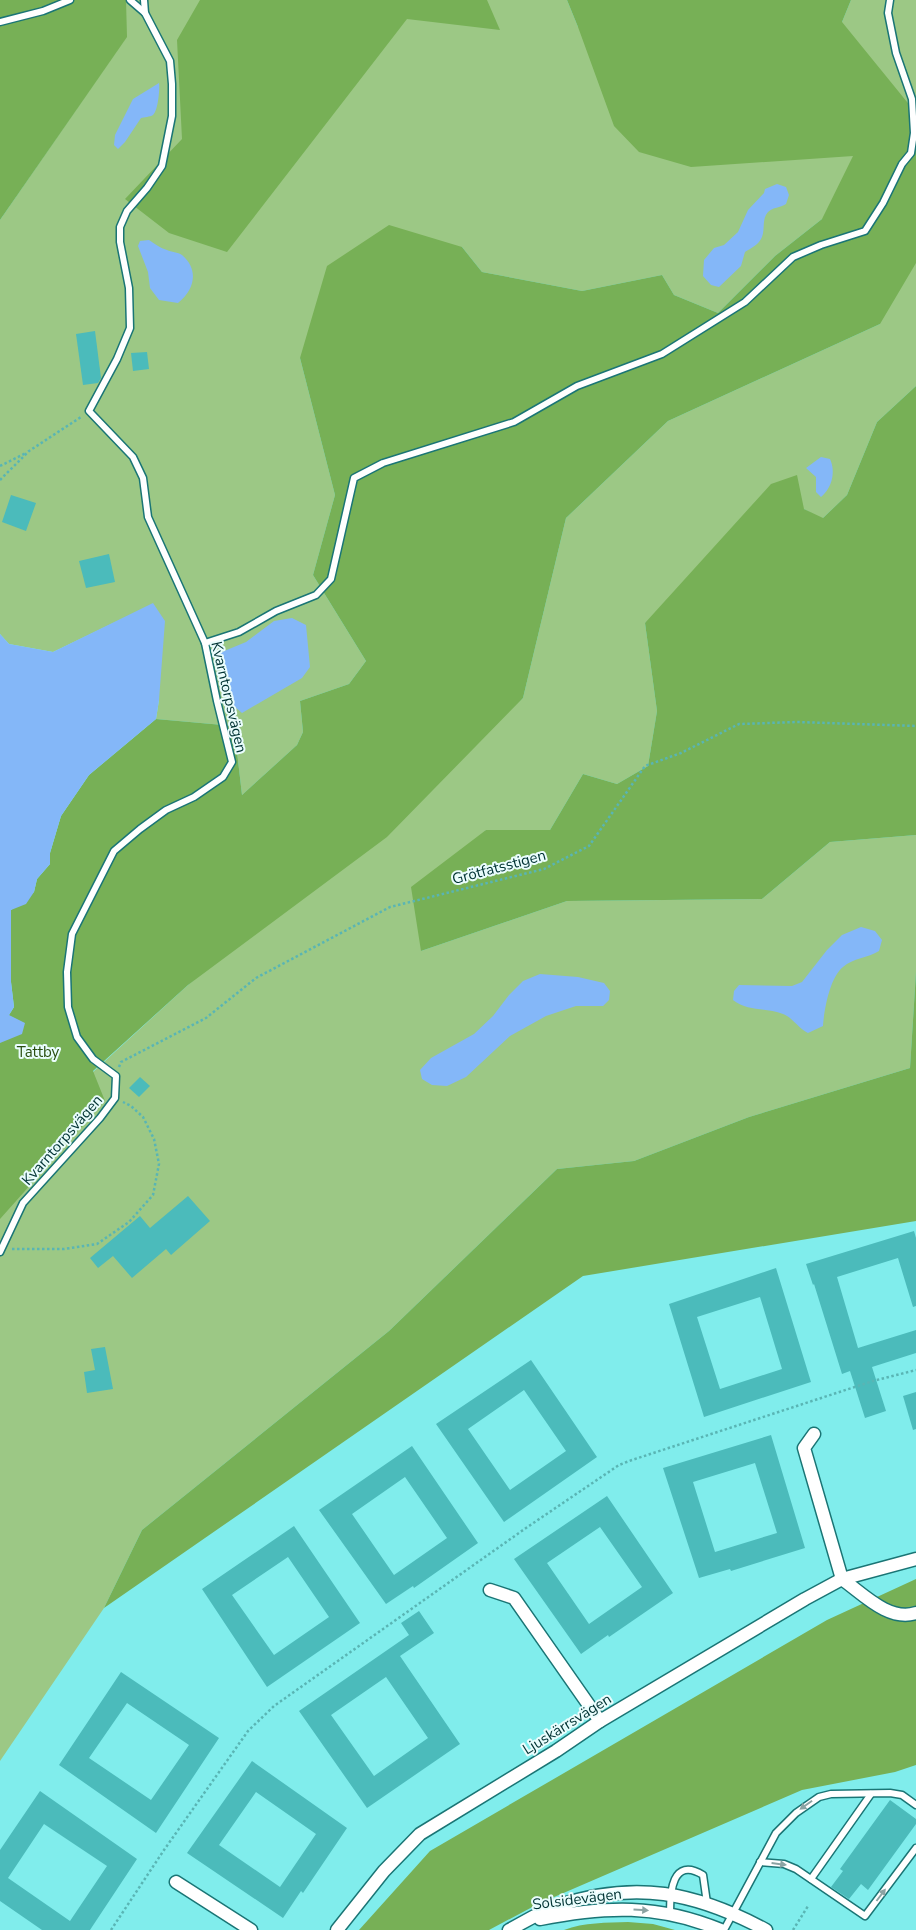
<svg xmlns="http://www.w3.org/2000/svg" width="916" height="1930" viewBox="0 0 916 1930" font-family="'Nunito Sans',sans-serif">
<style>
.green{fill:#9cc885}
.forest{fill:#77b056}
.water{fill:#84b7f8}
.building{fill:#4bbbbb;fill-rule:evenodd}
.lines{fill:none;stroke-linecap:round;stroke-linejoin:round}
.service-casing{stroke:#1a7575;stroke-width:9}
.minor-casing{stroke:#1a7575;stroke-width:15}
.path{stroke:#59b5b4;stroke-width:2.5;stroke-dasharray:2.5 2.5;stroke-linecap:butt}
.service{stroke:#fff;stroke-width:6}
.minor{stroke:#fff;stroke-width:12}
.oneway{fill:#8ca3a3}
.labels{text-anchor:middle;dominant-baseline:central;stroke-width:4;stroke-linejoin:round;paint-order:stroke}
.street-label{font-size:15px;fill:#033;stroke:#eafdfd}
.park-label{font-size:15px;fill:#2a4f10;stroke:#eafdfd}
</style>
<rect width="100%" height="100%" fill="#80edec"/>
<path class="green" d="M126,0H567L578,27L842,22L851,0H916V386L877,422L847,495L822,519L804,509L645,623L657,711L648,766L617,784L583,774L550,830H486L421,951L567,901L762,899L830,842L916,835V972L910,1068L749,1117L634,1161L557,1169L389,1331L142,1530L104,1608L0,1761V1218L93,1072L188,985L523,698L566,518L668,421L880,324L822,219L775,256L718,313L674,295L662,275L582,291L482,272L462,247L300,358L335,495L313,575L366,661L349,684L300,701L303,732L297,745L242,795L234,726L156,719L159,700L153,604L53,652L9,644L0,634V220L126,37Z"/>
<g class="forest">
<path d="M0,0H126L127,37L0,220Z"/>
<path d="M200,0H487L500,30L407,19L227,252L169,233L125,199L182,139L177,40Z"/>
<path d="M567,0H851L842,22L916,113V263L880,324L668,421L566,518L523,698L387,837L188,985L93,1071L105,1101L0,1219V1040L9,1015L14,1007L11,982V910L34,892L37,879L50,864V853L61,816L89,775L156,719L234,726L242,795L297,745L303,732L300,701L349,684L366,661L313,575L335,495L300,358L327,266L389,225L462,247L482,272L582,291L662,275L674,295L718,313L775,256L822,219L853,156L691,167L639,152L614,126L578,27Z"/>
<path d="M916,386V835L830,842L762,899L567,901L421,951L411,887L486,830H550L583,774L617,784L648,766L657,711L645,623L771,484L797,475L804,509L823,518L847,495L877,422Z"/>
<path d="M916,972V1221L583,1276L104,1608L142,1530L389,1331L557,1169L634,1161L749,1117L910,1068Z"/>
<path d="M916,1579V1765L895,1772L802,1790L538,1904L489,1930H359L430,1851L827,1620Z"/>
<path d="M628,1922L653,1924L675,1930H564C584,1922 607,1923 628,1922Z"/>
</g>
<g class="water">
<path d="M159,83C160,89 158,111 153,115C150,117 144,117 141,118L125,142L118,149L114,145L115,135L133,99Z"/>
<path d="M777,184L786,187L789,195L786,204C780,208 773,207 768,212C761,220 766,230 761,239C758,245 751,248 745,252L741,266L719,287L711,285L703,276L704,260L714,248L724,245L738,232L748,210L764,193L765,189Z"/>
<path d="M149,240C155,244 160,248 167,250C171,252 178,252 182,255C199,269 195,290 178,303L159,300L150,288L148,272L138,246L140,241Z"/>
<path d="M821,457L830,459C836,472 832,488 821,497L816,492V477L806,468Z"/>
<path d="M153,603L165,621L159,700L156,719L89,775L61,816L50,853V864L37,879L34,892L26,904L11,910V982L14,1007L9,1015L25,1023L22,1034L0,1043V634L9,644L53,652Z"/>
<path d="M292,618L306,625L310,667L302,678L242,713L228,701L217,654L246,642L274,621Z"/>
<path d="M861,927L875,931L882,940L879,951C868,958 853,958 843,967C830,977 824,1010 823,1026L808,1033C798,1028 792,1017 783,1014C766,1007 748,1012 733,1000L734,991L739,985L792,986L802,982L827,950L842,935Z"/>
<path d="M540,974L578,977L604,983L610,991L609,1000L603,1006H576L546,1016L510,1036L466,1077L447,1086L432,1085L422,1079L420,1070L431,1058L474,1034L493,1016L509,995L523,981Z"/>
</g>
<g class="building">
<path d="M95,331L101,378L98,383L83,385L76,334Z"/>
<path d="M147,352L149,369L133,371L131,353Z"/>
<path d="M11,495L36,503L26,531L2,522Z"/>
<path d="M109,554L115,582L86,588L79,561Z"/>
<path d="M140,1077L150,1086L139,1097L129,1088Z"/>
<path d="M188,1196L210,1221L171,1255L166,1249L132,1278L113,1256L98,1268L90,1258L140,1216L150,1228Z"/>
<path d="M914,1231L916,1238V1306L913,1307L898,1258L837,1277L858,1348L916,1330V1353L872,1367L886,1411L865,1418L850,1371L842,1374L814,1284L813,1285L806,1264Z"/>
<path d="M776,1268L811,1382L704,1417L669,1304ZM760,1297L782,1369L720,1389L697,1317Z"/>
<path d="M105,1347L113,1389L87,1393L84,1372L95,1370L91,1349Z"/>
<path d="M531,1360L597,1457L504,1522L436,1424ZM524,1390L566,1451L510,1490L468,1429Z"/>
<path d="M916,1392V1429L913,1430L903,1396Z"/>
<path d="M771,1435L805,1548L731,1571L730,1569L699,1578L663,1468ZM755,1463L777,1533L715,1552L693,1482Z"/>
<path d="M412,1446L478,1543L414,1588L413,1586L386,1604L319,1510ZM405,1477L447,1538L394,1575L352,1514Z"/>
<path d="M607,1496L673,1593L609,1637L608,1635L581,1654L514,1559ZM600,1527L642,1587L589,1624L547,1563Z"/>
<path d="M294,1526L360,1623L267,1687L202,1589ZM288,1557L329,1617L274,1655L232,1595Z"/>
<path d="M419,1611L434,1633L400,1656L460,1744L367,1808L299,1711L409,1635L401,1623ZM386,1677L428,1738L374,1776L331,1715Z"/>
<path d="M121,1672L219,1738L156,1833L59,1765ZM127,1703L189,1745L151,1800L89,1758Z"/>
<path d="M252,1761L347,1828L303,1893L301,1891L283,1918L187,1853ZM256,1792L316,1834L280,1887L219,1845Z"/>
<path d="M40,1791L137,1859L90,1930H42L0,1901V1850ZM44,1824L107,1866L70,1921L8,1878Z"/>
<path d="M890,1800L916,1819V1824L868,1890L861,1884L849,1899L831,1887L843,1871L840,1869Z"/>
</g>
<g class="lines">
<defs>
<g id="service">
<path d="M130,0L145,13"/>
<path d="M0,22L43,11L70,0"/>
<path d="M205,643L239,632L276,611L316,595L331,579L354,478L383,463L514,422L577,386L662,354L745,302L793,257L821,245L865,231L883,203L902,164L911,153L914,133L912,99L896,53L888,13L890,0"/>
<path d="M0,1252L23,1203L100,1118L115,1098L116,1076L93,1059L77,1037L68,1007L67,972L72,934L114,851L140,829L166,810L194,797L223,777L232,762L217,701L205,643L148,517L143,478L133,457L89,411L117,359L130,328L129,288L120,242V227L127,211L147,188L162,166L172,116V84L170,61L145,13L144,0"/>
<path d="M760,1862L784,1864L796,1869L865,1916L916,1848"/>
<path d="M811,1879L871,1794"/>
<path d="M670,1913C670,1893 672,1856 703,1875L707,1903"/>
<path d="M724,1930L776,1833L796,1813L819,1797L831,1794L890,1793L902,1795L916,1805"/>
</g>
<g id="minor">
<path d="M814,1434L804,1448L842,1579"/>
<path d="M842,1579C863,1594 889,1622 916,1613"/>
<path d="M490,1590L514,1598L600,1721"/>
<path d="M176,1882L251,1930"/>
<path d="M540,1919C606,1906 658,1904 721,1930"/>
<path d="M337,1930L384,1871L420,1834L556,1751L600,1721L805,1599L842,1579L916,1559"/>
<path d="M509,1930C524,1922 540,1912 557,1906C635,1880 695,1892 766,1930"/>
</g>
</defs>
<use href="#service" class="service-casing"/>
<use href="#minor" class="minor-casing"/>
<g class="path">
<path d="M0,466L26,453"/>
<path d="M0,480L29,451L81,417"/>
<path d="M119,1067L121,1062L206,1018L256,978L390,907L544,869L589,846L645,766L681,753L739,724L798,722L916,726"/>
<path d="M12,1249H64L97,1244L129,1222L153,1195L159,1164L154,1139L143,1117L131,1106L123,1102"/>
<path d="M111,1930L164,1850L248,1731L274,1706L526,1528L619,1465L632,1460L873,1381L916,1370"/>
<path d="M793,1930L808,1906"/>
</g>
<use href="#service" class="service"/>
<use href="#minor" class="minor"/>
</g>
<defs><path id="oneway-solid" d="M-6-.8H1V-3.2L6.5 0L1 3.2V.8H-6Z" transform="scale(1.25)"/></defs>
<g class="oneway">
<use href="#oneway-solid" transform="translate(806 1805) rotate(145)"/>
<use href="#oneway-solid" transform="translate(779 1864) rotate(7)"/>
<use href="#oneway-solid" transform="translate(881 1895) rotate(-53)"/>
<use href="#oneway-solid" transform="translate(641 1910) rotate(3)"/>
</g>
<g class="labels">
<g class="street-label">
<text transform="translate(229 697) rotate(77)">Kvarntorpsvägen</text>
<text transform="translate(499 867) rotate(-15)">Grötfatsstigen</text>
<text transform="translate(62 1140) rotate(-49)">Kvarntorpsvägen</text>
<text transform="translate(567 1724) rotate(-32)">Ljuskärrsvägen</text>
<text transform="translate(577 1899) rotate(-7)">Solsidevägen</text>
</g>
<g class="park-label">
<text x="38" y="1052">Tattby</text>
</g>
</g>
</svg>
